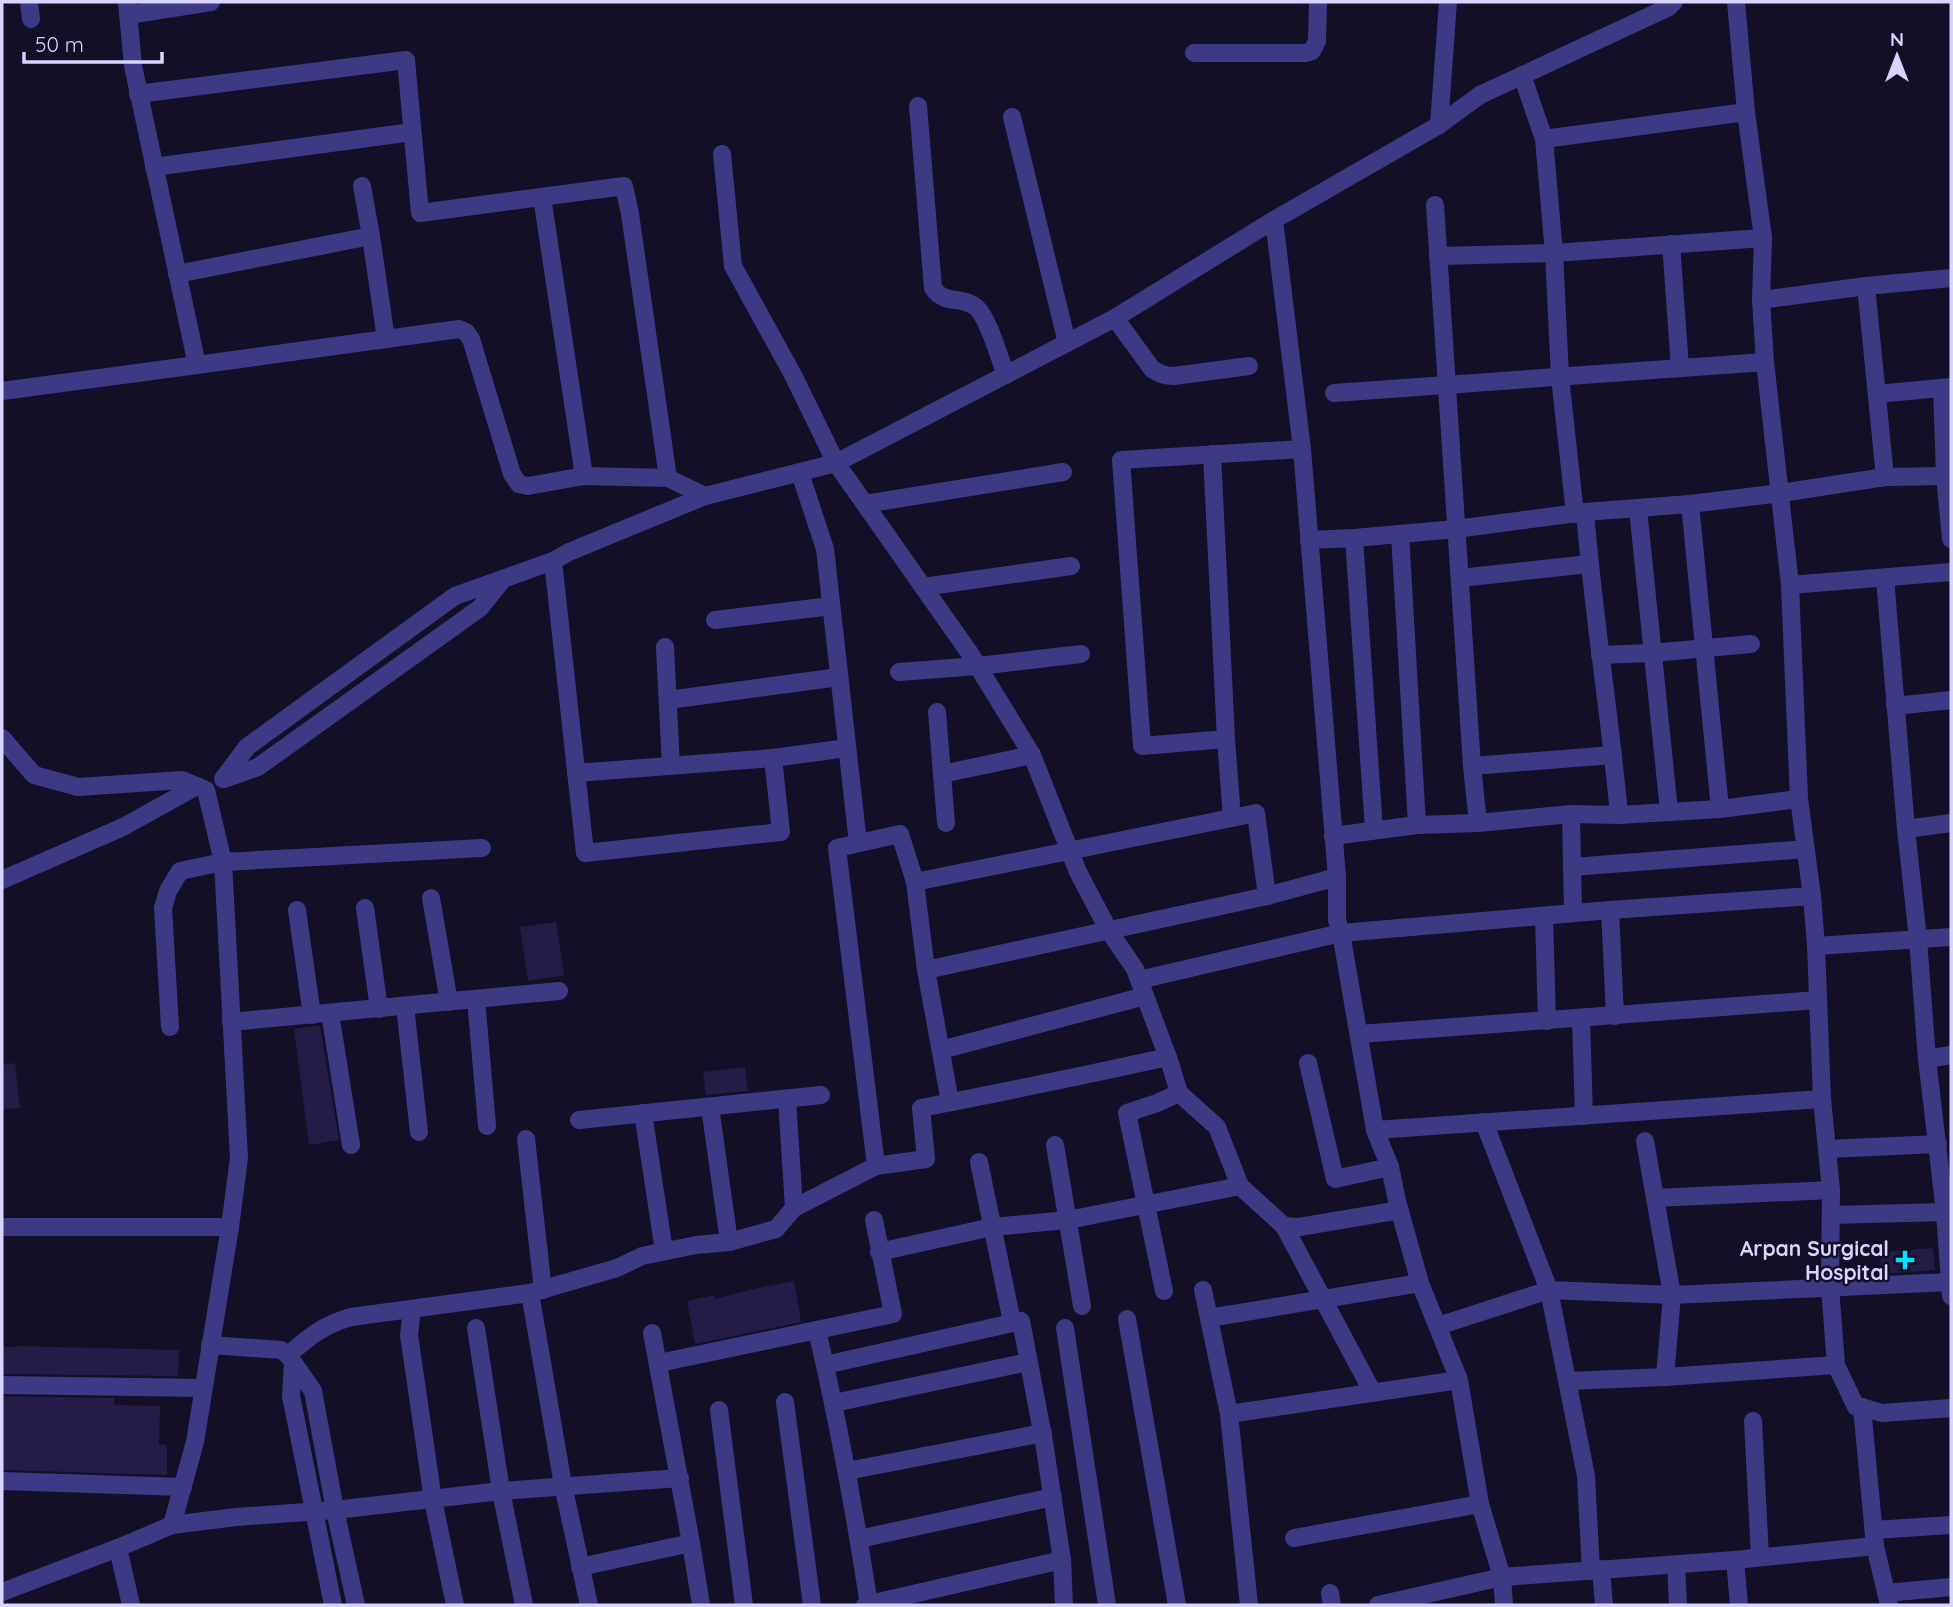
<svg xmlns="http://www.w3.org/2000/svg" width="1953" height="1607" viewBox="0 0 1953 1607" font-family="Quicksand,sans-serif">
<style>
.building{fill:#241b47}
.lines{fill:none;stroke-linecap:round;stroke-linejoin:round}
.minor{stroke:#3d3a85;stroke-width:18}
.poi-dot{fill:#00e5ff;stroke:#130f26;stroke-width:2.5}
.labels{text-anchor:middle;dominant-baseline:central;stroke-width:5;stroke-linejoin:round;paint-order:stroke}
.poi-label{font-size:21px;font-weight:bold;fill:#d9d4ff;stroke:#130f26;text-anchor:end}
</style>
<rect width="100%" height="100%" fill="#130f26"/>
<g class="building">
<path d="M556,922L564,975L528,981L520,927Z"/>
<path d="M320,1025L339,1140L309,1145L294,1029Z"/>
<path d="M15,1063L20,1108L2,1109V1065Z"/>
<path d="M745,1067L748,1091L706,1095L703,1072Z"/>
<path d="M1933,1248L1935,1270L1881,1274L1880,1252Z"/>
<path d="M794,1281L801,1322L695,1344L687,1301L714,1295L715,1299L753,1289Z"/>
<path d="M16,1346L179,1350L178,1376L2,1374V1347H16Z"/>
<path d="M2,1396L114,1398V1405L160,1406L159,1444L167,1445V1475L2,1470Z"/>
</g>
<g class="lines">
<g class="minor">
<path d="M29,2L31,19"/>
<path d="M127,2L133,66L197,365L459,329L466,332L471,339L512,474L519,484L528,486L584,476L668,478L705,496"/>
<path d="M1736,2L1746,112L1763,238L1761,300L1765,362L1790,585L1799,799L1812,896L1816,946L1822,1099L1831,1190L1830,1287L1836,1365L1856,1407H1862L1875,1546L1889,1605"/>
<path d="M128,15L211,2"/>
<path d="M1194,53H1305L1312,51L1317,41L1318,2"/>
<path d="M1522,75L1544,139L1554,253L1560,377L1575,514"/>
<path d="M138,94L406,60L420,213L624,186L630,214L668,478"/>
<path d="M918,106L933,288C945,306 963,295 977,308C989,320 999,357 1006,375"/>
<path d="M1012,117L1067,343"/>
<path d="M1439,125L1448,2"/>
<path d="M1544,139L1746,112"/>
<path d="M722,154L733,266L793,375L836,463L971,655L1032,755L1078,872L1109,931L1135,969L1170,1063L1179,1093"/>
<path d="M154,167L412,132"/>
<path d="M362,186L371,236"/>
<path d="M542,197L584,476"/>
<path d="M1435,205L1472,766L1478,823"/>
<path d="M1274,220L1302,449L1337,877V920L1341,933L1375,1130L1390,1167L1397,1201L1420,1283L1459,1380L1480,1504L1502,1577L1504,1605"/>
<path d="M1671,244L1680,368"/>
<path d="M1438,256L1554,253L1763,238"/>
<path d="M177,274L371,236L386,339"/>
<path d="M1866,286L1885,477"/>
<path d="M1761,300L1866,286L1951,278"/>
<path d="M1115,318L1152,369C1160,374 1165,376 1174,376L1249,366"/>
<path d="M1942,388L1945,476L1951,539"/>
<path d="M2,391L197,365"/>
<path d="M1334,393L1765,362"/>
<path d="M1877,394L1951,387"/>
<path d="M1212,454L1226,739L1142,746L1121,460L1302,449"/>
<path d="M800,473L825,549L858,843"/>
<path d="M865,504L1063,472"/>
<path d="M1690,504L1720,809"/>
<path d="M1638,509L1669,811"/>
<path d="M1585,512C1593,613 1610,714 1619,815"/>
<path d="M1400,534L1417,825"/>
<path d="M1354,538L1374,830"/>
<path d="M1309,540L1354,538L1456,529L1585,512L1690,504L1781,493L1885,477L1945,476"/>
<path d="M553,561L585,853L781,832L773,758L847,748"/>
<path d="M1460,578L1589,564"/>
<path d="M1885,578L1906,829L1918,939L1927,1059L1945,1212L1951,1296"/>
<path d="M1790,585L1951,572"/>
<path d="M923,587L1071,566"/>
<path d="M715,620L831,606"/>
<path d="M665,647L671,766"/>
<path d="M1600,655L1652,653L1751,644"/>
<path d="M899,672L978,666L1081,654"/>
<path d="M668,700L839,677"/>
<path d="M1895,706L1951,700"/>
<path d="M937,712L946,823"/>
<path d="M2,738L34,775L78,787L182,780L206,790L223,862L239,1158L230,1227L195,1442L172,1525"/>
<path d="M1226,739L1232,818"/>
<path d="M1472,766L1613,755"/>
<path d="M576,773L773,758"/>
<path d="M942,774L1032,755"/>
<path d="M223,779L247,747L455,596L553,561L569,552L705,496L836,463L1115,318L1274,220L1439,125L1480,95L1669,7L1674,2"/>
<path d="M224,779L258,767L480,608L503,579"/>
<path d="M1571,814L1573,913"/>
<path d="M1906,829L1951,823"/>
<path d="M1333,836L1417,825L1478,823L1571,814L1619,815L1720,809L1799,799"/>
<path d="M1572,867L1806,849"/>
<path d="M2,880L123,827L197,786"/>
<path d="M915,882L1256,813L1267,896"/>
<path d="M431,898L449,1002"/>
<path d="M365,908L379,1009"/>
<path d="M297,910L312,1015"/>
<path d="M1610,910L1615,1016"/>
<path d="M1544,916L1547,1021"/>
<path d="M1816,946L1951,937"/>
<path d="M926,970L1267,896L1337,877"/>
<path d="M1139,980L1341,933L1610,910L1812,896"/>
<path d="M476,999L487,1126"/>
<path d="M405,1006L419,1132"/>
<path d="M330,1013L351,1145"/>
<path d="M1581,1019L1584,1116"/>
<path d="M231,1022L559,991"/>
<path d="M170,1027L163,908L168,891L180,871L223,862L482,848"/>
<path d="M1359,1034L1818,1000"/>
<path d="M941,1050L1145,996"/>
<path d="M1927,1059L1951,1055"/>
<path d="M1308,1063L1335,1179L1390,1167"/>
<path d="M787,1099L794,1208"/>
<path d="M950,1102L926,970L915,882L900,834L837,848L876,1166L926,1159L921,1108C1004,1092 1086,1075 1168,1057"/>
<path d="M710,1107L729,1242"/>
<path d="M643,1113L664,1251"/>
<path d="M579,1120L821,1095"/>
<path d="M1484,1122L1549,1290L1586,1476L1591,1571"/>
<path d="M1375,1130L1822,1099"/>
<path d="M526,1139L543,1290"/>
<path d="M1645,1141L1672,1295L1665,1377"/>
<path d="M1055,1145L1082,1306"/>
<path d="M1828,1149L1938,1144"/>
<path d="M979,1162L1012,1322"/>
<path d="M1655,1198L1831,1190"/>
<path d="M1831,1215L1945,1212"/>
<path d="M1284,1226L1373,1393"/>
<path d="M2,1227H230"/>
<path d="M879,1252L992,1227L1068,1220L1240,1186L1284,1226L1299,1227L1400,1210"/>
<path d="M1203,1290L1229,1414L1249,1605"/>
<path d="M1164,1291L1127,1113L1157,1103L1179,1093L1217,1127L1240,1186"/>
<path d="M530,1293L563,1485L589,1605"/>
<path d="M412,1309L409,1335L433,1500L455,1605"/>
<path d="M1209,1318L1420,1283"/>
<path d="M1127,1319L1177,1605"/>
<path d="M1438,1326L1549,1290L1672,1295L1949,1282"/>
<path d="M476,1328L501,1491L524,1605"/>
<path d="M1065,1328L1107,1605"/>
<path d="M817,1330C838,1421 855,1513 869,1605"/>
<path d="M652,1333L691,1543L701,1605"/>
<path d="M210,1345L281,1350L288,1355L313,1391L335,1510L356,1605"/>
<path d="M288,1355C309,1337 323,1325 351,1317L530,1293L617,1268L642,1256L696,1245L729,1242L776,1229L794,1208L876,1166"/>
<path d="M293,1362L291,1396L333,1605"/>
<path d="M659,1363L893,1314L874,1220"/>
<path d="M825,1365L1021,1321L1044,1442L1062,1560L1064,1605"/>
<path d="M1568,1381L1665,1377L1836,1365"/>
<path d="M2,1385L203,1388"/>
<path d="M785,1402L812,1605"/>
<path d="M834,1403L1028,1362"/>
<path d="M1862,1407L1882,1413L1951,1408"/>
<path d="M719,1410L744,1605"/>
<path d="M1229,1414L1459,1380"/>
<path d="M1753,1421L1760,1557"/>
<path d="M847,1471L1043,1433"/>
<path d="M2,1481L183,1487"/>
<path d="M1874,1530L1951,1525"/>
<path d="M1294,1538L1480,1504"/>
<path d="M859,1539L1053,1497"/>
<path d="M118,1548L131,1605"/>
<path d="M1735,1560L1739,1605"/>
<path d="M1676,1565L1678,1605"/>
<path d="M580,1567L691,1543"/>
<path d="M1601,1569L1604,1605"/>
<path d="M2,1592L118,1548L172,1525L236,1517L335,1510L501,1491L680,1478"/>
<path d="M1330,1593L1332,1605"/>
<path d="M1886,1593L1951,1587"/>
<path d="M865,1605L1062,1560"/>
<path d="M1378,1605L1502,1577L1735,1560L1875,1546"/>
</g>
</g>
<path class="poi-dot" d="M1901.5 1249.5h7v7h7v7h-7v7h-7v-7h-7v-7h7z"/>
<g class="labels">
<g class="poi-label">
<text x="1889" y="1248">Arpan Surgical<tspan x="1889" dy="24">Hospital</tspan></text>
</g>
</g>
<rect width="1953" height="1607" fill="none" stroke="#d9d4ff" stroke-width="7"/>
<g transform="translate(1897 56)" stroke="#130f26" stroke-width="5" paint-order="stroke">
<path d="M0-5L12 26L0 18L-12 26Z" fill="#d9d4ff"/>
<text y="-10" font-size="19" font-weight="bold" text-anchor="middle" fill="#d9d4ff">N</text>
</g>
<path d="M24 52v10h138v-10" fill="none" stroke="#d9d4ff" stroke-width="3.5"/>
<text x="35" y="52" font-size="21" fill="#d9d4ff" stroke="#130f26" stroke-width="5" paint-order="stroke">50 m</text>
</svg>
